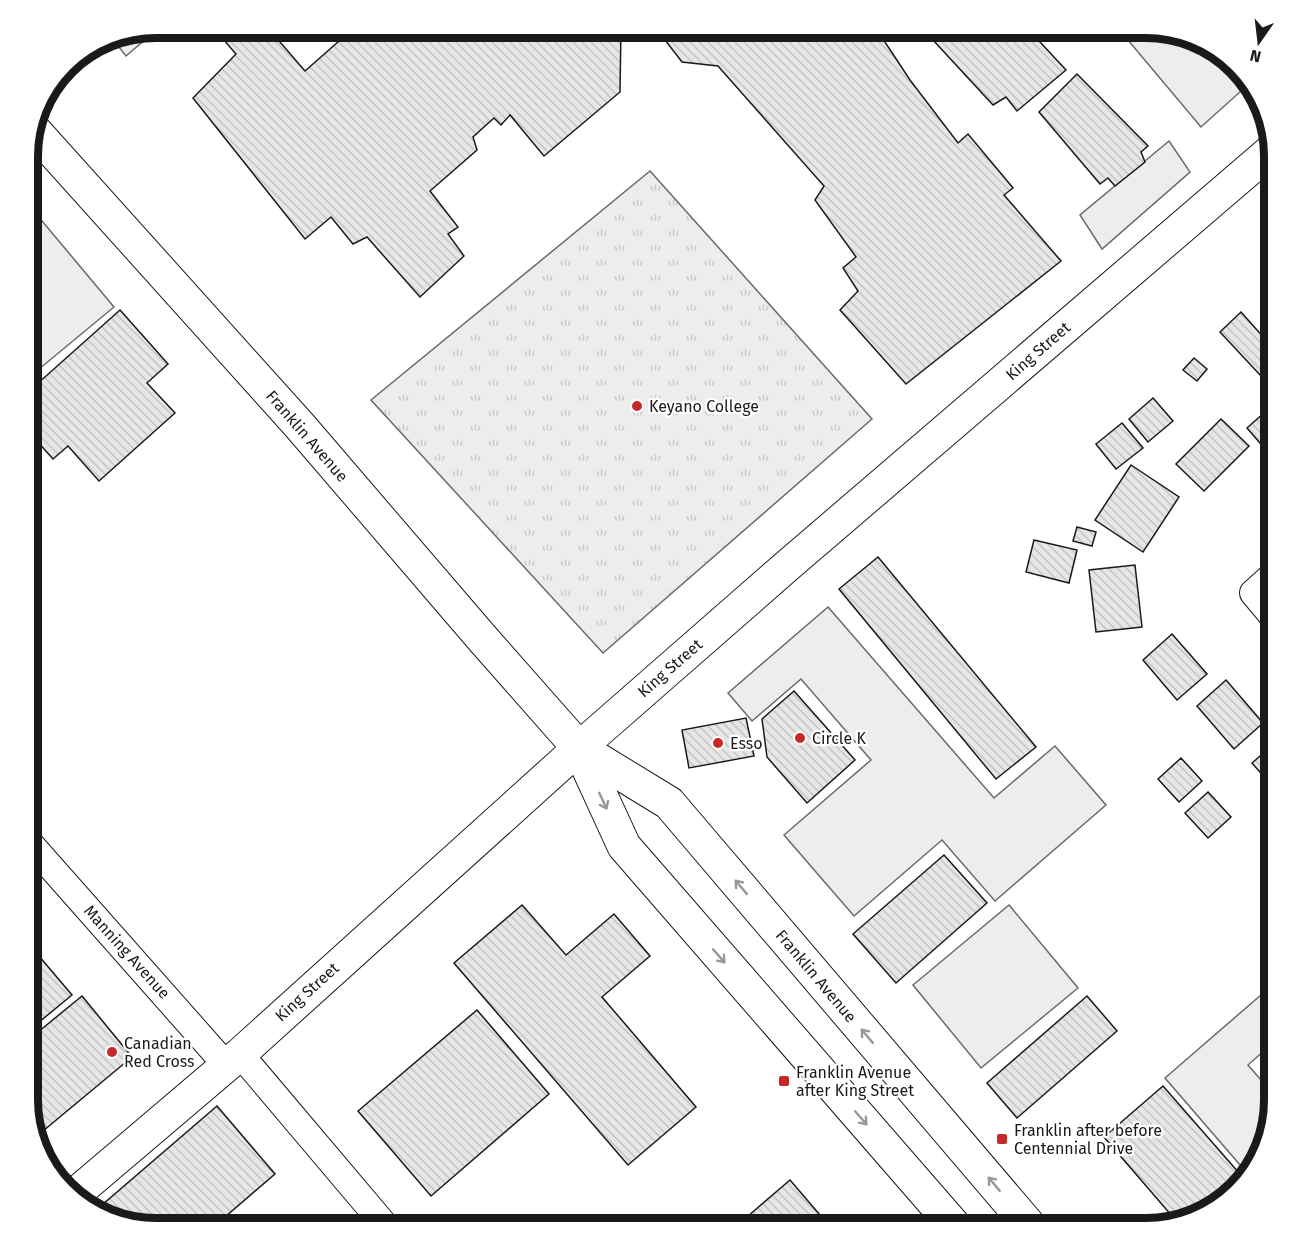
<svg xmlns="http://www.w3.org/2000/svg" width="1301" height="1256" viewBox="0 0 1301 1256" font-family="'Fira Sans',sans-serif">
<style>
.grass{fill:url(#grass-tufts);stroke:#6a6a6a;stroke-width:1.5}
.built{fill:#ededed;stroke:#6a6a6a;stroke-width:1.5}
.building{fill:url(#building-back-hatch);stroke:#1a1a1a;stroke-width:1.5}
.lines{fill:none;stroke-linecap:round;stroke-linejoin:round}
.minor-casing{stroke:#1a1a1a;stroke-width:28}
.tertiary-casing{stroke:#1a1a1a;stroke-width:34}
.secondary-casing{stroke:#1a1a1a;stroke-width:35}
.minor{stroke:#fff;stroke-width:26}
.tertiary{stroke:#fff;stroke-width:32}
.secondary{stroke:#fff;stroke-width:33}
.oneway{stroke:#989898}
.poi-dot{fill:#c62828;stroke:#fff;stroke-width:2}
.labels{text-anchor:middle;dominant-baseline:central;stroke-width:4.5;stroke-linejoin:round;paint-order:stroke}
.street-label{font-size:16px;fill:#1a1a1a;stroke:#fff}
.poi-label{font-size:16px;fill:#1a1a1a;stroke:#fff;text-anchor:start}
.rim{fill:none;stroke:#1a1a1a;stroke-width:8}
</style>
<defs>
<pattern id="grass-tufts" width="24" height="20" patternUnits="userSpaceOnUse" patternTransform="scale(1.5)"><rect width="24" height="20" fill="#ededed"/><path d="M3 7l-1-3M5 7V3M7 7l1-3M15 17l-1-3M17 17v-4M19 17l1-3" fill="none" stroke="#cbcbcb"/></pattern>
<pattern id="building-back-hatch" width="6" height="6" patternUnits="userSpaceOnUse" patternTransform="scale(1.5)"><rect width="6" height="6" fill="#e6e6e6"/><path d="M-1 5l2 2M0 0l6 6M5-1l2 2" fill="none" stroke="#c5c5c5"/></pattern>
</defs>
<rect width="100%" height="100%" fill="#fff"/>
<path class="grass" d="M650,171L872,419L603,653L371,400Z"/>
<g class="built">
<path d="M156,27H160L126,56L110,36Z"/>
<path d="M1117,27H1153L1202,40L1242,71L1250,83L1201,127Z"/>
<path d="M1169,141L1190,172L1102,249L1080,215Z"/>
<path d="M27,203L114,307L27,379Z"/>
<path d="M828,607L994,798L1055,746L1106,805L995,901L942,840L854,916L784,835L871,760L801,679L752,721L728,693Z"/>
<path d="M1009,905L1078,988L981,1068L913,985Z"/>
<path d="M1269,988L1274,994V1042L1248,1065L1274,1095V1100L1264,1150L1247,1173L1165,1078Z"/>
</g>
<g class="building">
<path d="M231,27H267L305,71L355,27H621L620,92L544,156L510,115L501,125L494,118L473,137L477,150L430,191L458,227L448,234L464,256L420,297L367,237L353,244L331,217L305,239L193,98L236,54L223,39Z"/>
<path d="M655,27H883L879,33L910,80L958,143L968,134L1013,188L1004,195L1061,261L906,384L840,310L858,291L843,268L856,257L815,200L824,186L718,66L682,62Z"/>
<path d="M921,27H1026L1066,70L1017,111L1006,97L993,105Z"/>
<path d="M1077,74L1148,146L1141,152L1145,162L1115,186L1108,178L1100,184L1039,112Z"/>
<path d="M120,310L168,364L147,383L175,413L99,481L68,446L53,459L27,430V393Z"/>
<path d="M1241,312L1274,349V364L1261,376L1220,332Z"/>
<path d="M1194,358L1207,369L1197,381L1183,370Z"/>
<path d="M1153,398L1173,421L1148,442L1129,419Z"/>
<path d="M1274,404V457L1273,458L1247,428Z"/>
<path d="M1221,419L1249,446L1204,491L1176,464Z"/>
<path d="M1122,423L1143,448L1116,469L1096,444Z"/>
<path d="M1131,465L1179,497L1143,552L1095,520Z"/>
<path d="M1077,527L1096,532L1092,546L1073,541Z"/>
<path d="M1034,540L1077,550L1069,583L1026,572Z"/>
<path d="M878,557L1036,747L996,779L839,589Z"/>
<path d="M1135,565L1142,627L1096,632L1089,570Z"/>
<path d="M1172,634L1207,674L1177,700L1143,660Z"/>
<path d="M1226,680L1263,723L1234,749L1197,706Z"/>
<path d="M794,691L855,760L807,803L767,757L762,719Z"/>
<path d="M746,718L754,756L689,768L682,730Z"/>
<path d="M1274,744V788L1252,763Z"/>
<path d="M1181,758L1202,781L1179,802L1158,779Z"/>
<path d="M1208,792L1231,817L1208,838L1185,813Z"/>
<path d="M944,855L987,903L896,983L853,934Z"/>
<path d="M522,905L566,955L614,914L650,956L602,997L696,1107L628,1165L454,963Z"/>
<path d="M27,942L72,995L27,1032Z"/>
<path d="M82,996L132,1057L43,1131L30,1116L27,1101V1041Z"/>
<path d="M1087,996L1117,1031L1017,1118L987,1083Z"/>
<path d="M477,1010L549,1094L431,1196L358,1111Z"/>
<path d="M1163,1086L1239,1173L1183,1222L1178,1223L1104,1137Z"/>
<path d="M217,1106L275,1174L211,1229H156L106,1219L95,1211Z"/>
<path d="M790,1180L832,1229H745L740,1223Z"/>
</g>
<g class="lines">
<defs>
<g id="minor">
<path d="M1274,574L1253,593L1274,618"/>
<path d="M27,840L226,1065"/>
<path d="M240,1054L388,1229"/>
</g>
<path id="tertiary" d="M73,1196L240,1054L579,748L787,566L1273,149"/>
<g id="secondary">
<path d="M32,128L300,426L482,638L579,748L624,846L957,1229"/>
<path d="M579,748L669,803L1032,1229"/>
</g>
</defs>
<use href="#minor" class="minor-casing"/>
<use href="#tertiary" class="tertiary-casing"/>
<use href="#secondary" class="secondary-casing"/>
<use href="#minor" class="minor"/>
<use href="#tertiary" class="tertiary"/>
<use href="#secondary" class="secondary"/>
</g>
<defs><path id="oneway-shaft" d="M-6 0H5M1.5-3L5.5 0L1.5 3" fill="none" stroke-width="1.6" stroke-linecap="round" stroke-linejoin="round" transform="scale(1.5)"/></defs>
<g class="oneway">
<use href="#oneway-shaft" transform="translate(603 801) rotate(65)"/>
<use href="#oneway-shaft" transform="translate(741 887) rotate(-130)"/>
<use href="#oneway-shaft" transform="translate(719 956) rotate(49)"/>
<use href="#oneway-shaft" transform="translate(867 1036) rotate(-130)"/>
<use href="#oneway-shaft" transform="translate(861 1118) rotate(49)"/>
<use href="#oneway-shaft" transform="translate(994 1184) rotate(-130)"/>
</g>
<g class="poi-dot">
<circle cx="637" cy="406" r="6"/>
<circle cx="800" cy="738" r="6"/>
<circle cx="718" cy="743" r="6"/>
<circle cx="112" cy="1052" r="6"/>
<rect x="778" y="1075" width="12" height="12" rx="3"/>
<rect x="996" y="1133" width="12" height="12" rx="3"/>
</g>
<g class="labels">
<g class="street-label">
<text transform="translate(1038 351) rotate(-41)">King Street</text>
<text transform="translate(307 436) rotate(49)">Franklin Avenue</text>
<text transform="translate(670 668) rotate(-41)">King Street</text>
<text transform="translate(127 952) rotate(48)">Manning Avenue</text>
<text transform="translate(816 976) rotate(50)">Franklin Avenue</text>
<text transform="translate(307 992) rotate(-42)">King Street</text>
</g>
<g class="poi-label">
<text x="649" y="406">Keyano College</text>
<text x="812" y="738">Circle K</text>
<text x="730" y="743">Esso</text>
<text x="124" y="1043">Canadian<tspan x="124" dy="18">Red Cross</tspan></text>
<text x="796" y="1072">Franklin Avenue<tspan x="796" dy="18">after King Street</tspan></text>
<text x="1014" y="1130">Franklin after before<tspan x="1014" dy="18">Centennial Drive</tspan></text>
</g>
</g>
<path d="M0 0H1301V1256H0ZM156 38H1146A118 118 0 0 1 1264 156V1100A118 118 0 0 1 1146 1218H156A118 118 0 0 1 38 1100V156A118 118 0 0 1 156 38Z" fill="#fff" fill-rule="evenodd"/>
<path class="rim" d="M156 38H1146A118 118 0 0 1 1264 156V1100A118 118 0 0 1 1146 1218H156A118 118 0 0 1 38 1100V156A118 118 0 0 1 156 38Z"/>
<g transform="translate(1259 42) rotate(194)" stroke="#ffffff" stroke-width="4.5" paint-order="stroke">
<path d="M0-4.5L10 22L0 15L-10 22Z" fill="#1a1a1a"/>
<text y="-9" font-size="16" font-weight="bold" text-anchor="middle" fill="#1a1a1a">N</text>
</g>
</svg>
